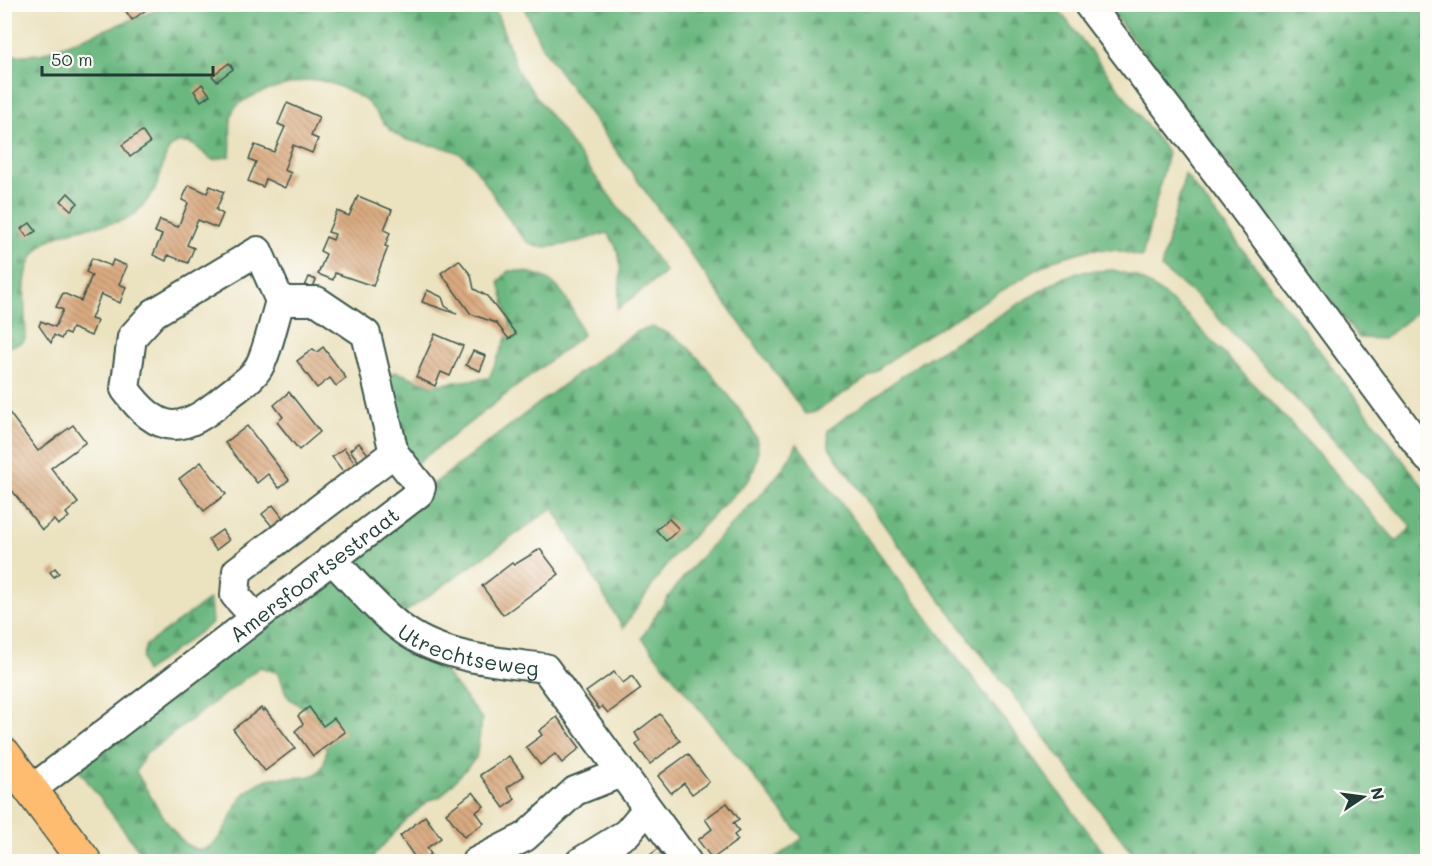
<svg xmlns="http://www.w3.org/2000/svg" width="1432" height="866" viewBox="0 0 1432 866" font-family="Mali,sans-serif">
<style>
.forest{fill:url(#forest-firs);stroke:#457a5a;stroke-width:1.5;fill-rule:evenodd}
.building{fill:url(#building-back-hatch)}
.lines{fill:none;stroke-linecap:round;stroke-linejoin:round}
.minor-casing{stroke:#3e5649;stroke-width:32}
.major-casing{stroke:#3e5649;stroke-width:36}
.minor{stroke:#fff;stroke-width:28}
.major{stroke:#fdbc6f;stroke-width:33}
.labels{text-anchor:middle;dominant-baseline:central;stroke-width:4.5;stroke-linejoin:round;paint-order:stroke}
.street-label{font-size:21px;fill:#1f3d34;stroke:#fdfcf7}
</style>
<defs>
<pattern id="forest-firs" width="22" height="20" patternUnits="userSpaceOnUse" patternTransform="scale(1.5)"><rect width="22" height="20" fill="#6bb880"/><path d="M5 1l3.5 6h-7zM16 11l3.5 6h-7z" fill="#57976a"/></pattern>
<pattern id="building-back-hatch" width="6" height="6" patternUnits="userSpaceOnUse" patternTransform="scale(1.5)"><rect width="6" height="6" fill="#daab81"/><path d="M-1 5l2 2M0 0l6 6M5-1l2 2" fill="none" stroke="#b08c6a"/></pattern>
</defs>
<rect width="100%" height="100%" fill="#fdfcf7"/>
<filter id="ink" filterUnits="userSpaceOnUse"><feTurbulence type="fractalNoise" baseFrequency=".0167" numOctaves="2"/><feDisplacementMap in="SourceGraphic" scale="12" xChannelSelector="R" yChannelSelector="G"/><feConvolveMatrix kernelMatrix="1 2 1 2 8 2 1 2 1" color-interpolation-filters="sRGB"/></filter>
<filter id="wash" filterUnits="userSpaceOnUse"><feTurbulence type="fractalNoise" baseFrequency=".008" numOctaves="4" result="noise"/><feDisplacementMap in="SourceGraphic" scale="24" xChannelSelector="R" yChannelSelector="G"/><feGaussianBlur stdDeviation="1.35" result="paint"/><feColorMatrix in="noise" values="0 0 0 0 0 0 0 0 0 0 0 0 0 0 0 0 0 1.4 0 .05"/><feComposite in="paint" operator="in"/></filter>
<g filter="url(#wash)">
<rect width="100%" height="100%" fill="#ebe2c0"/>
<g class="forest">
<path d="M170,5H494L518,72L666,272L617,309C620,282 627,255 607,233C590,238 548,252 532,245C512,235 486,173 462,155C443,142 419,148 397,135C382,126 377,109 363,99C351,91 331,82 317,80C301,78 239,96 233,111C228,123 232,143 230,156L213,160C204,156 200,147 191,144C164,135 164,166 158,182C154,193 142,208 133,215C121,224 103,224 89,227C17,239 23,276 26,336L23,342L5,348V53L9,56L41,54Z"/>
<path d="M523,5H1055L1168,153L1142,257L1116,250L1091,249L1053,260L909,346L864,380L815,412L805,414L542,47Z"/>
<path d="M1107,5H1427V304L1383,339L1359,338Z"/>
<path d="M1185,174L1427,492V861H1138L889,532L829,447L828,430L920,363L1062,278L1078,272L1113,270L1137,277L1159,291L1186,314L1295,428L1397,542L1412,527L1310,414L1200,299L1161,268Z"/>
<path d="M508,271C558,270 567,296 583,335L411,468L372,376L397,372L431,385L489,378L511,327L499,282Z"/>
<path d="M653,327C663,331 674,336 682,342C699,356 753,422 757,442C760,455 755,467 750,478L671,558L623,628L553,508L400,616L482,719L476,758L441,796L428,801L406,820L369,861H147L76,766L316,574L576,375L636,332ZM260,667L279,673C282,680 284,693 289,698C292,701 297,703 301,706C313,715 326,731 326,747C327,791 289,773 268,779C259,782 248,789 242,797C232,810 217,864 189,846C170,834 149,792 136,772L145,755Z"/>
<path d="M797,444C901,584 1006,722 1110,861H771L803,838L642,638C666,594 701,555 737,519C760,495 783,474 797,444Z"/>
<path d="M210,599L212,623L145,672L142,658L146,645Z"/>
</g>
<g id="blocks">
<g class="building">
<path d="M121,4H154L132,20Z"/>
<path d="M229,63L233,69L217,81L212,76Z"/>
<path d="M202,84L210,95L201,101L194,91Z"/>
<path d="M287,103L319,117L311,136L318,139L312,153L293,145L284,170L291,173L285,188L266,179L263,187L248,181L256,162L249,159L255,145L274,152L285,127L278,124Z"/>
<path d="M142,131L150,143L130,157L122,145Z"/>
<path d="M189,185L207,193L210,186L224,192L216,210L223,214L217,228L198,220L187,245L194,248L188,263L168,255L166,261L153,255L162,235L155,232L160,220L178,227L188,203L182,200Z"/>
<path d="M68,193L78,203L71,210L61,201Z"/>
<path d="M358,196L392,210L384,230L390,233L385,246L388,247L373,286L335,273L333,280L318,274L326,254L320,251L326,237L333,240L335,234L328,232L337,211L349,216Z"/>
<path d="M30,223L36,231L27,237L21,229Z"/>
<path d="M92,258L111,266L113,260L127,266L119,284L126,287L120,303L101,294L91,319L97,321L91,336L72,328L69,335L64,333L61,339L54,335L51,343L39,326L41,321L55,327L63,310L56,307L63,293L81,301L92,275L86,272Z"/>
<path d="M459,260L471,275L474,289L487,296L516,334L509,339L496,323L471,314L441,273Z"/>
<path d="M309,277L316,280L311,292L304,289Z"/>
<path d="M427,290L442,297L445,306L457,314L422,302Z"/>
<path d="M435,334L463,346L450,376L441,372L435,386L416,377Z"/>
<path d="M323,347L346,378L336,386L330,378L317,388L297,361L313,349L317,352Z"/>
<path d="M473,351L486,356L480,371L466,365Z"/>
<path d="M289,392L320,432L299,450L277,422L283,417L274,405Z"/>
<path d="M4,406L38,451L73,425L86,442L51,468L78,503L66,513L69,517L58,525L54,520L42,530L4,480Z"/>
<path d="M247,426L289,480L279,488L268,474L257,483L225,443Z"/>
<path d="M359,443L372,459L362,466L350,450Z"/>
<path d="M344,448L357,466L346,475L332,457Z"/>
<path d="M201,462L226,494L204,511L179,479Z"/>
<path d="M273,505L287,523L276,531L262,514Z"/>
<path d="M669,519L679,529L666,541L656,530Z"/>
<path d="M222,530L229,540L216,550L208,540Z"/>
<path d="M540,549L559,574L503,615L482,586L512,563L514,565Z"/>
<path d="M55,568L59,573L54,577L50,572Z"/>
<path d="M614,672L623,683L632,676L641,689L608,713L602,706L599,709L586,692Z"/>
<path d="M309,707L323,726L334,718L345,732L313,756L295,731L303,724L298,716Z"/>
<path d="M261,708L263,711L265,709L295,748L265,771L233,729Z"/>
<path d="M660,714L680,741L650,764L636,745L640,741L635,733Z"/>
<path d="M557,717L580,748L562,763L555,754L540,765L526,747L542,735L539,731Z"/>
<path d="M688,754L709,782L692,794L684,783L671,793L658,776Z"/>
<path d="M509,756L524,776L507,788L515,799L504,808L480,775Z"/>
<path d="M473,792L484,806L476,812L484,823L464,837L446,813Z"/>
<path d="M727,803L739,819L733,823L739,831L734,835L738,840L712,859L698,840L712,829L705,819Z"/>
<path d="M425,816L441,838L427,848L431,854L418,862L400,836Z"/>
<path d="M658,849L667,862H641Z"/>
</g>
</g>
</g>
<g filter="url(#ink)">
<use href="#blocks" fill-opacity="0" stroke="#3e5649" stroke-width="1.5"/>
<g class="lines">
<defs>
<g id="minor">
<path d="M1088,4L1236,198L1428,458"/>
<path d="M258,251L280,301C275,317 266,358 257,370C250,381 235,389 226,397C183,434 160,437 125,389L132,337L154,313Z"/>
<path id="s1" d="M331,559C354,581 378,612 404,630C442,658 499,662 545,668L687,862"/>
<path d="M255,617L235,595L237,571L394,453"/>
<path id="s2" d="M31,790L419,493L421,487L394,453L366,334L317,301H280"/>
<path d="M476,862L525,837L575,791L621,773"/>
<path d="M580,862L627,833L647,809"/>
</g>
<path id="major" d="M4,754L85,862"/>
</defs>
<use href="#minor" class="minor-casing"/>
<use href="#major" class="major-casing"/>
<use href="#minor" class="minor"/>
<use href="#major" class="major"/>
</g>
</g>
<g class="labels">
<g class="street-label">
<text stroke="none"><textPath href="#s2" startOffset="356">Amersfoortsestraat</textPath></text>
<text stroke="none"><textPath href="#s1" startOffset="171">Utrechtseweg</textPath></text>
</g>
</g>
<rect width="1432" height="866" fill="none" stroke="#fdfcf7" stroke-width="24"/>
<g transform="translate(1363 797) rotate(77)" stroke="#fdfcf7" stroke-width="4.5" paint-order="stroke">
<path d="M0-4.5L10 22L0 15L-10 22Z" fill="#1f3d34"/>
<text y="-9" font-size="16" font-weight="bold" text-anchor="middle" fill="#1f3d34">N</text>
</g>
<path d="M42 66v9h171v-9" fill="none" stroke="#1f3d34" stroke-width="3"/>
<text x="51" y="66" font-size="18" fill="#1f3d34" stroke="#fdfcf7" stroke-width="4.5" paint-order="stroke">50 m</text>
</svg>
